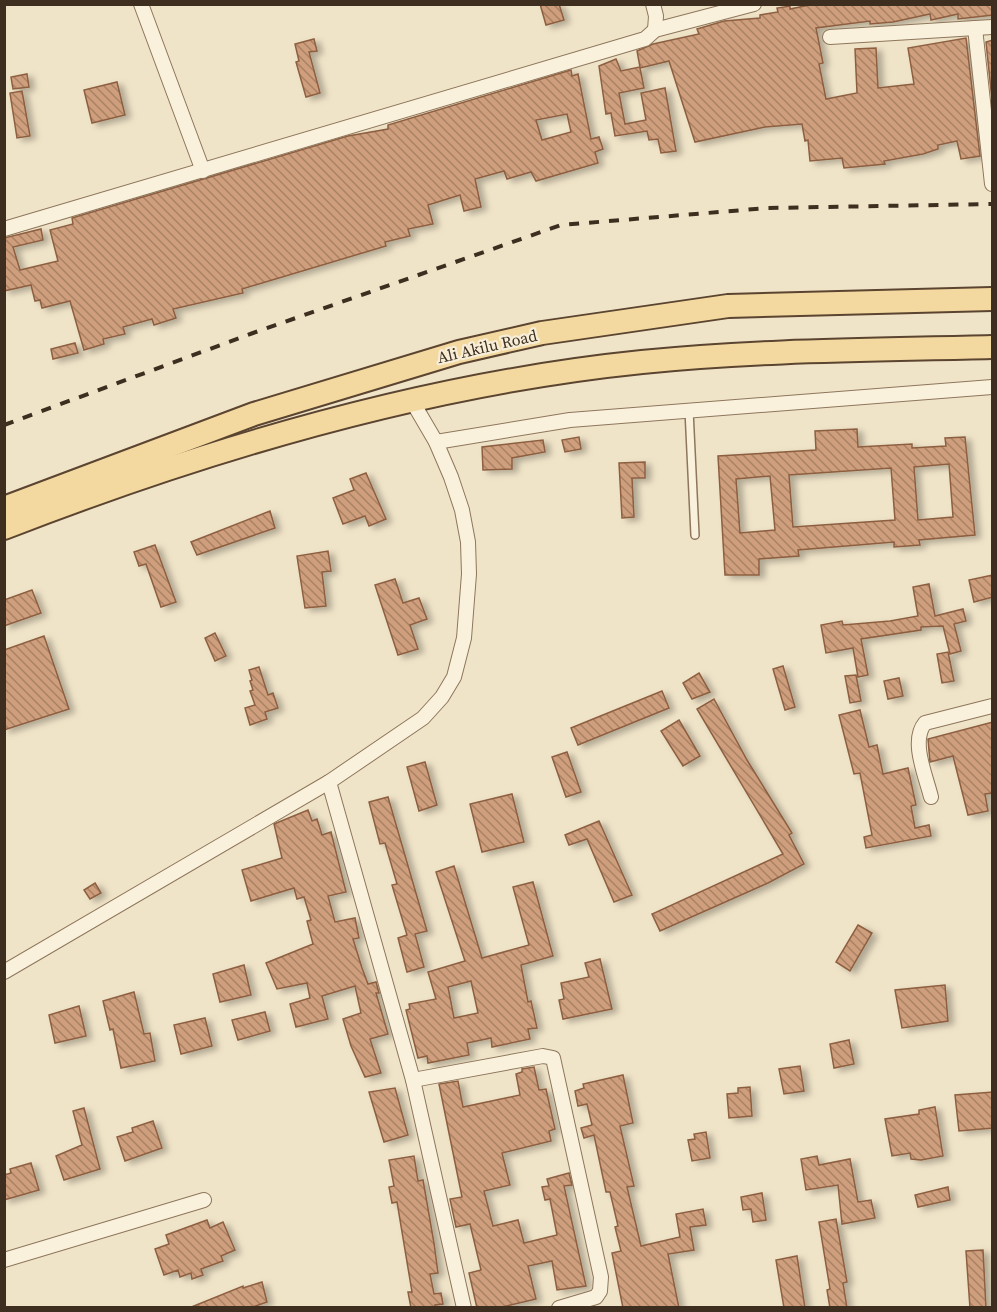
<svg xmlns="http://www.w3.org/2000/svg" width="997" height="1312" viewBox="0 0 997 1312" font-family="'Source Serif 4',serif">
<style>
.building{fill:url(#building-back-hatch);stroke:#8d5f41;stroke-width:1.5;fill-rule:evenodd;filter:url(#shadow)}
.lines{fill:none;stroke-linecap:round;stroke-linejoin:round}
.service-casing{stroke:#8d765c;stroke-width:10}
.minor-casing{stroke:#8d765c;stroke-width:16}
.primary-casing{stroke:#5b4430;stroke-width:26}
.service{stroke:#faf1dc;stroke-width:7}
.minor{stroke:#faf1dc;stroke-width:14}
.primary{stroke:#f3d9a0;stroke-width:22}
.rail{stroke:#3d2e20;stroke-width:4;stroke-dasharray:10 10;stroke-linecap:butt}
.labels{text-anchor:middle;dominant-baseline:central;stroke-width:4.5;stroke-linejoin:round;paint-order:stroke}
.street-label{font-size:16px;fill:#3d2e20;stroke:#f7eed8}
</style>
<defs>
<pattern id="building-back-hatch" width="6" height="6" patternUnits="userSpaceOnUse" patternTransform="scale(1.5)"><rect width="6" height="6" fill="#cf9f7d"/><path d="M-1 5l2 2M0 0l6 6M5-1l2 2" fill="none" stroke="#a98266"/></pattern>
<filter id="shadow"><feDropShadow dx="5.5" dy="3" stdDeviation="3" flood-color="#0004"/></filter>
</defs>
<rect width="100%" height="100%" fill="#f0e4c8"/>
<g class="building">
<path d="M540,4H559L564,20L546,25Z"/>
<path d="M814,4H993V15L958,19V14L931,20L930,14L893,22L870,24V21L816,28L823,63L819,64L826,99L857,93L855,49L876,48L878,88L914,84L908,48L966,38L980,156L961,159L957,141L938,145V149L923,154L884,161L885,164L844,168L842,158L810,161L808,140L805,141L802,124L765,127L695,142L669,61L640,68L644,88L619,93L625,124L646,120L641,93L665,88L676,151L661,153L658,139L649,140L647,131L615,136L611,113L606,114L599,66L616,59L621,71L640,67L637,51L653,44L699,34L697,29L724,21L760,18V15L778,12L777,8L790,6V9Z"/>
<path d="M314,39L317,51L309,52L320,93L306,97L296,62L299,61L295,44Z"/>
<path d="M993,40V100H992L986,42Z"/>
<path d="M571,70L572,76L578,74L591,139L599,137L603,149L595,152L598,163L536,181L531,172L507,179L504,171L475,179L481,207L464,211L460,195L428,205L433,224L408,229L410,236L385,242L386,246L242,289L243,293L173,309L176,318L154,325L152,319L123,327L125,334L103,339L104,344L84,350L70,301L42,308L40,300L35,301L31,285L4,291V238L41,229L43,240L13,247L20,270L58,261L50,230L73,224L72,218L348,136L388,129V125ZM567,114L571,132L542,140L536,120Z"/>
<path d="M27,74L29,87L13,89L11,77Z"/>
<path d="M117,82L125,115L92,123L84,90Z"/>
<path d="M22,91L30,136L17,138L10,93Z"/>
<path d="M75,343L78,353L53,359L51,349Z"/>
<path d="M857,429L858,447L912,444V448L946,446L945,438L965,437L975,535L919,540L920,545L894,547V542L798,550L799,556L759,559V575H725L718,456L816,450L815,431ZM949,464L953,517L918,520L914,467ZM891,468L895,520L793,527L789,475ZM770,476L775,530L740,533L736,479Z"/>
<path d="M579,437L581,449L565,452L562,440Z"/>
<path d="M543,440L545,452L512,458V469L483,470L482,447Z"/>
<path d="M645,462V478H632L634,517L622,518L619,463Z"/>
<path d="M366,473L386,519L369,526L365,516L343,524L333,498L354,490L350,479Z"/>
<path d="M270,511L275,528L197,555L191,542Z"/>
<path d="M155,545L176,602L161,607L146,564L139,566L134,552Z"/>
<path d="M328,551L331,571L322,572L326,606L305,608L297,556Z"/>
<path d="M993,575V597L974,602L969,580Z"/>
<path d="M395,579L403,603L419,598L427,619L410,625L418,649L398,655L375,585Z"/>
<path d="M929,584L935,616L963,609L966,621L954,624L961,651L950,654L943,626L921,627V630L861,639L868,675L858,677L853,648L826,653L821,625L842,621L843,625L890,621L918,616L913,587Z"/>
<path d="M32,590L41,613L4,626V600Z"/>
<path d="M215,633L226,656L215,661L205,638Z"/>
<path d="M44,636L69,709L4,730V650Z"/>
<path d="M948,652L954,681L942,683L937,654Z"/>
<path d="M783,666L795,707L785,710L773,669Z"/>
<path d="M259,667L268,695L273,693L278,708L265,712L267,719L250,725L245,708L255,705L250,691L253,690L250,681L252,680L249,670Z"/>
<path d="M699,673L710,692L692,699L683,683Z"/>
<path d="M856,675L861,701L850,703L845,676Z"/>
<path d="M899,678L903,696L888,699L884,681Z"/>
<path d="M662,691L669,708L578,745L571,728Z"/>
<path d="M714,699L747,760L792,833L789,835L804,864L768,883L660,931L652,914L783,854L697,709Z"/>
<path d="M860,710L869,747L877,745L883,774L908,768L916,805L911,806L915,828L929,825L931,836L866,848L864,837L872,835L860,773L854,774L839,715Z"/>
<path d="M679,720L700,756L683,766L661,731Z"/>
<path d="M993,722V793L985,794L988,811L968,815L953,756L930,762L928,739Z"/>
<path d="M567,752L581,792L566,797L552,757Z"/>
<path d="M425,762L437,805L419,811L407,767Z"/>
<path d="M512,794L524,842L482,852L470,804Z"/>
<path d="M388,797L427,931L415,934L424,967L407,972L398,938L407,935L392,885L397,884L385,843L380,844L369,802Z"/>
<path d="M308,810L312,821L317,819L322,835L331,832L346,892L328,896L335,922L355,918L359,938L353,939L362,968L368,984L376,982L379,993H376L388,1034L370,1039L381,1073L365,1077L351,1046L343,1019L361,1013L355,986L322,996L328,1019L296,1027L290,1004L310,998L307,983L277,989L266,963L313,944L307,921L311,920L304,897L297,899L294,888L251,901L242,870L282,858L274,824Z"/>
<path d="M599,821L632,895L614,902L587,839L569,845L565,835Z"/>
<path d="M454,866L482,958L529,945L513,887L533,882L553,956L521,965L528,1002L531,1001L537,1028L528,1029L530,1039L492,1047L491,1038L467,1043L469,1055L428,1063L427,1056L418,1058L406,1010L410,1009L409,1004L436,999L428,972L465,961L436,872ZM471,981L478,1013L454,1018L448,987Z"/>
<path d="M95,883L101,893L90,899L84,890Z"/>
<path d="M858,925L872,933L850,971L836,962Z"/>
<path d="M600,959L612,1009L563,1019L559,1000L564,999L561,983L589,977L585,963Z"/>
<path d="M244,965L251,995L220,1002L213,974Z"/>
<path d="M945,985L948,1021L902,1028L895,990Z"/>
<path d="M134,992L144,1034L150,1033L155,1061L121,1068L113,1029L110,1030L103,1001Z"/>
<path d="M79,1006L86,1036L55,1043L49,1015Z"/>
<path d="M265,1012L270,1031L238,1040L232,1020Z"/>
<path d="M205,1018L212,1046L181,1054L174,1025Z"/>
<path d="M849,1040L854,1064L834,1068L830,1044Z"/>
<path d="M800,1066L804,1091L784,1094L779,1069Z"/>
<path d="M534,1067L539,1090L546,1089L555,1129L549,1131L551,1141L502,1153L510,1185L484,1191L493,1226L518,1220L524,1243L557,1235L550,1199L545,1200L542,1187L549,1186L547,1179L569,1173L572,1185L564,1186L586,1286L557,1290L552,1261L528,1266L536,1299L498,1308H477L469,1273L481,1270L470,1224L456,1227L450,1199L462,1197L439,1084L458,1081L463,1107L520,1095L516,1074L522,1072V1069Z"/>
<path d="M623,1075L633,1123L620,1126L634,1186L627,1187L641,1246L680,1237L676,1214L703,1209L706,1225L690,1227L694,1250L668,1254L679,1308H623L612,1253L621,1251L615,1227L618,1226L610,1192H606L594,1135L584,1138L581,1128L592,1125L587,1104L578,1106L575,1091L584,1088L583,1084Z"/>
<path d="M750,1087L752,1116L729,1118L727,1094L738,1093V1088Z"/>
<path d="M395,1088L408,1135L384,1142L369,1092Z"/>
<path d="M993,1092V1128L959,1131L955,1095Z"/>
<path d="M935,1107L943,1156L921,1160L911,1159L910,1153L892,1156L885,1119L919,1114V1110Z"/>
<path d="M84,1108L100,1169L64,1180L56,1156L82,1145L73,1111Z"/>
<path d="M153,1121L162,1148L125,1161L117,1137L133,1132L132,1128Z"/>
<path d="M706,1132L710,1158L692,1161L688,1140L695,1139L694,1134Z"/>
<path d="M414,1156L418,1181L423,1180L434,1243L438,1273L430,1274L434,1294L441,1293L443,1304L435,1305V1308H411L408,1292H412L397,1202L392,1203L389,1187L394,1186L389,1160Z"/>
<path d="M817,1156L819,1165L850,1159L858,1202L871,1200L875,1218L842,1224L838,1185L806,1190L801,1159Z"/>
<path d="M31,1163L39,1190L4,1200V1175L11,1173L10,1169Z"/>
<path d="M948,1187L950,1200L918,1207L915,1195Z"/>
<path d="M762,1193L766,1220L753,1222L751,1209L743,1210L741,1197Z"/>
<path d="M836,1219L847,1282L843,1283L847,1308H830L827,1290L830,1289L819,1222Z"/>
<path d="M207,1220L210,1228L223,1222L235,1250L221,1256L223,1261L201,1269L203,1275L192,1279L191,1273L180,1277L178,1270L164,1275L155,1249L169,1244L166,1235Z"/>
<path d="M983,1250L986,1308H970L966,1251Z"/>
<path d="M797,1256L805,1308H784L776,1260Z"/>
<path d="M262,1282L267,1302L250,1308H189L243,1286V1288Z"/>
</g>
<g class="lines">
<defs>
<path id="service" d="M689,410L695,535"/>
<g id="minor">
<path d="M141,4L203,171"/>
<path d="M653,4L656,16L655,30"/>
<path d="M975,28L992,184"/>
<path d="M830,37L992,27"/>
<path d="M4,229L645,39L655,30L754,4"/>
<path d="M436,442L570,420L992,387"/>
<path d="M329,782L413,1080L464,1308"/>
<path d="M931,797C926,776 910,741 925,723L992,706"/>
<path d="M4,972L329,782L423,718L442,697L454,677L464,638L469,574L468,542L462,510L451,477L436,442L412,401"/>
<path d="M413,1080L543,1056L553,1058L601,1277L600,1291L596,1297L559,1308"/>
<path d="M4,1260L204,1200"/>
</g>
<g id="primary">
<path d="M4,508L254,414L459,352L542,333L728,306L992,299"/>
<path d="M4,528C207,449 425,384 642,362C759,350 875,350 992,347"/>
</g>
</defs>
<use href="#service" class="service-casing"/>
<use href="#minor" class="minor-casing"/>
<use href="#primary" class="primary-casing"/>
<use href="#service" class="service"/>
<use href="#minor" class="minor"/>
<use href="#primary" class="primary"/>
<path class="rail" d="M4,425L253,333L561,225L768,208L992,204"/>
</g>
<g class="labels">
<g class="street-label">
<text transform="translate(487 346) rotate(-13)">Ali Akilu Road</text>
</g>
</g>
<rect width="997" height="1312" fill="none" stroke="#3d2e20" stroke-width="12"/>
</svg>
